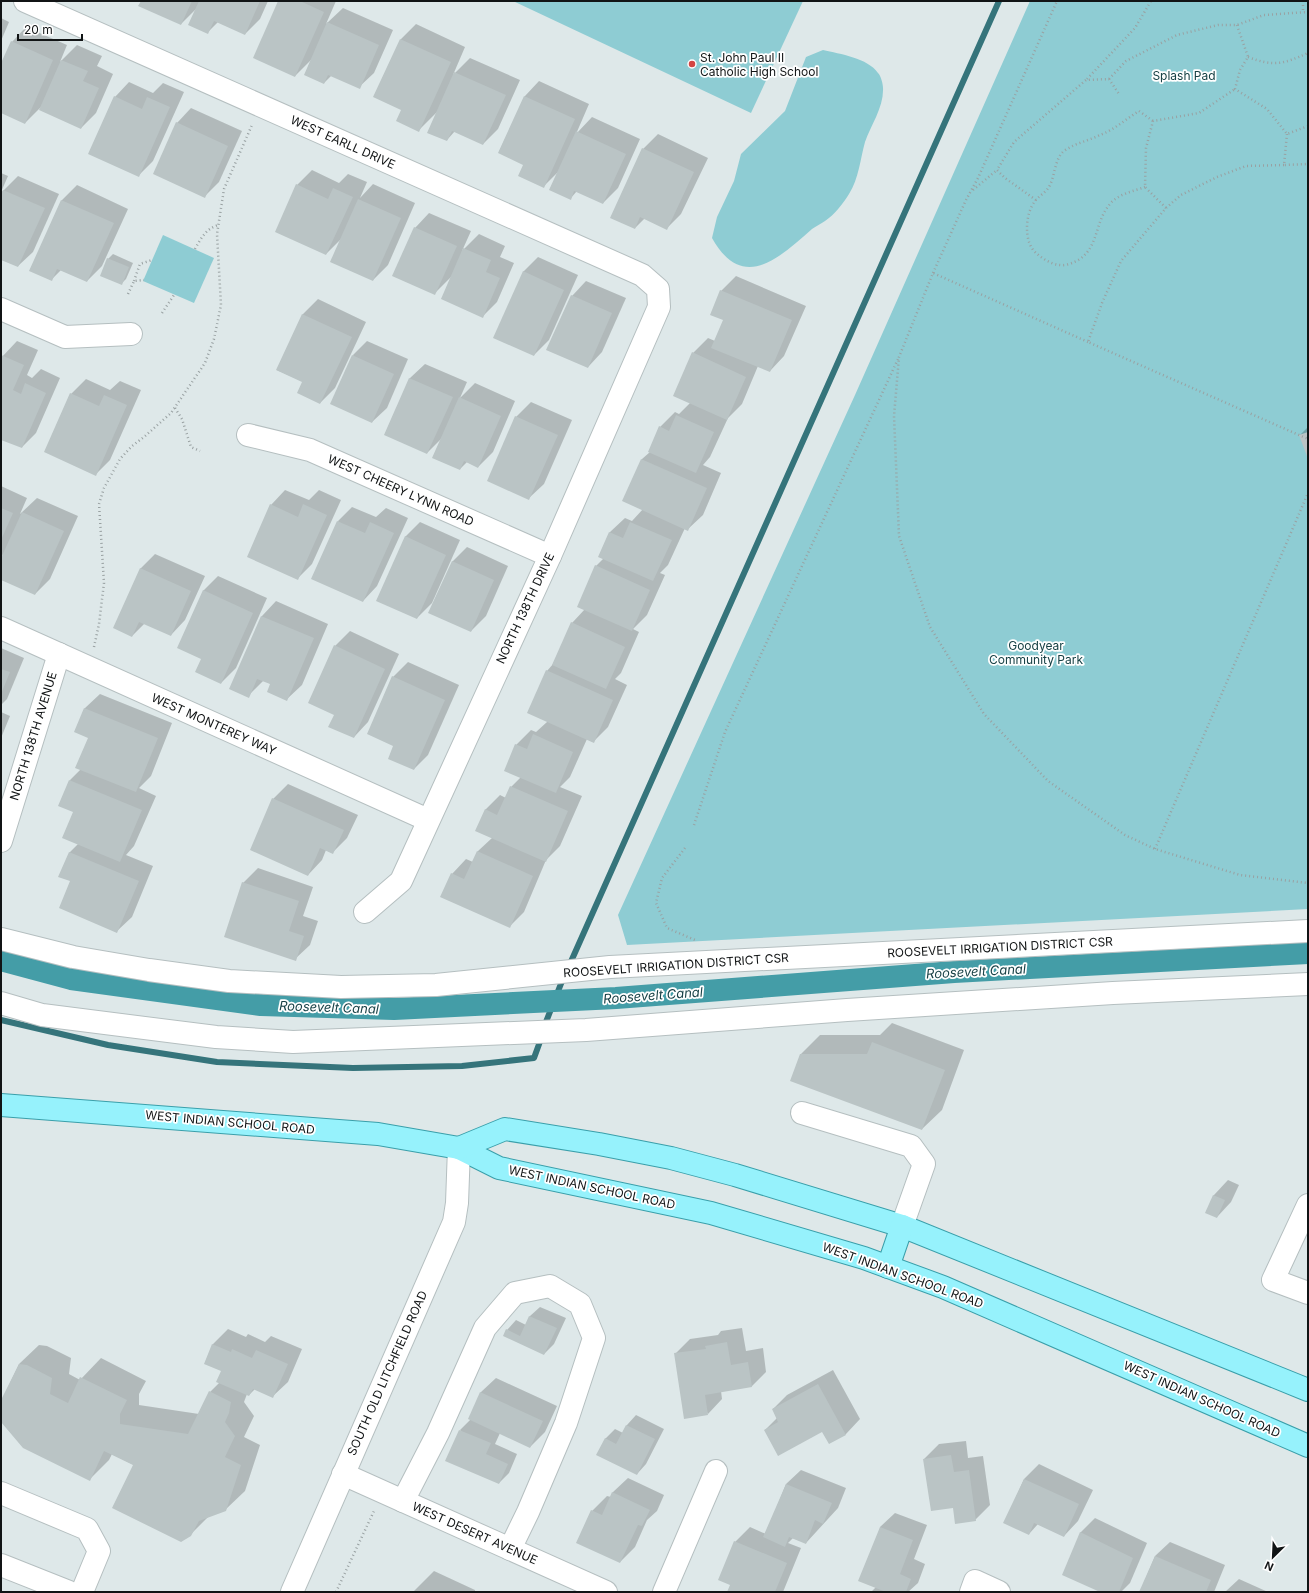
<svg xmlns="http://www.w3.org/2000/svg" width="1309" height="1593" viewBox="0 0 1309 1593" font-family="Inter,sans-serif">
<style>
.green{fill:#8eccd3}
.shadow{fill:#0003}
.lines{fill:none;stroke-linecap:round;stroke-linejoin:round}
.stream{stroke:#35747b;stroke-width:6}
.canal{stroke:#449da7;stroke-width:22}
.building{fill:#bac4c5}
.minor-casing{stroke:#b5bfc0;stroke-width:24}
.major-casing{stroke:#3a9faa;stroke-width:24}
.path{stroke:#99a1a2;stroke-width:2.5;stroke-dasharray:1 3;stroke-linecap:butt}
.minor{stroke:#fff;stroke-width:22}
.major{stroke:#96f2fc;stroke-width:22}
.poi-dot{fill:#d44543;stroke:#fff;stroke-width:1.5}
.labels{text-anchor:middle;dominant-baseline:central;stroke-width:3.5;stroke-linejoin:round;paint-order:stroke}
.poi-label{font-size:12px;fill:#111415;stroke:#fff;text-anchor:start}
.park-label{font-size:12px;fill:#174145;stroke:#fff}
.street-label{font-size:12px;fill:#111415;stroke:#fff}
.water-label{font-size:13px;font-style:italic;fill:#194247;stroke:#fff}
</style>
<rect width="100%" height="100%" fill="#dee8e9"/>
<g class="green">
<path d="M513,1H803L751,113Z"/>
<path d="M1030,1H1308V909L627,945L618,915L855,395Z"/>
<path d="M823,50C840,54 868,58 878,73C881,76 883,84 883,88C884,107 871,125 865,142C860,160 859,178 849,194C843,204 834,215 825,221C821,224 816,226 812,229C779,258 743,293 712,238L717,217L734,181L741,154L785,111L806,57Z"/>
<path d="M163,235L214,258L194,303L143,281Z"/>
</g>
<g class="shadow">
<path d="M142,1H268L260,19L245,34L218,22L208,32L197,8L181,24Z"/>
<path d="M279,1H336L326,24L343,8L393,30L374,73L359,87L332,75L324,83L312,59L295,76Z"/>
<path d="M1,18L9,22L1,41Z"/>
<path d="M416,24L465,47L453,75L470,58L520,80L498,129L483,144L455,131L447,140L437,112L419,130L403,109L375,97L401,39Z"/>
<path d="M26,27L67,45L60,62L77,45L102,56L97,66L113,74L96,113L81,128L42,106L25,123L1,112V66L12,42Z"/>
<path d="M539,81L589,104L576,134L592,117L640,139L618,188L603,203L577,191L570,199L559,171L543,187L525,164L499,152L525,96Z"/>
<path d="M129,82L153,93L163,83L184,92L153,161L138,176L115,97Z"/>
<path d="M191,108L242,131L219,182L205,196L177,123Z"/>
<path d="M658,134L708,158L681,214L667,228L645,218L635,228L643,149Z"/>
<path d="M312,170L339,183L348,174L367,182L360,198L373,184L415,203L388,265L373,280L341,239L326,254L297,185Z"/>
<path d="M1,173L8,176L1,192Z"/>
<path d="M18,176L59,194L33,252L18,266L1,259V193Z"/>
<path d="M77,185L128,209L102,266L87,281L61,270L51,280L31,270L62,200Z"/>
<path d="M429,213L471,231L462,251L479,234L505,246L500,257L514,263L497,302L482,317L451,277L434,294L415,228Z"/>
<path d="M113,254L133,263L126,279L122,283L108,259Z"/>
<path d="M538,257L578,275L549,340L534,355L523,272Z"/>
<path d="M736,276L806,306L784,356L770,371L758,366L742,404L728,418L710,457L703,465L721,473L703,515L688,529L685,528L668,565L660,573L665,575L647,615L633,629L639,632L621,673L615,679L627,685L608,727L593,742L587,739L570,777L560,787L582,796L560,846L546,860L524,912L509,927L452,874L466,859L473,862L478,851L492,838L485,810L500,795L506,798L511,787L521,777L516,745L531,730L536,732L547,722V671L553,664L572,623L585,609L596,566L604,558L600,556L610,532L625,518L632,521L643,509L624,501L642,459L650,452L660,427L675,412L679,414L690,403L693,353L708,338L715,341L724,320L721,291Z"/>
<path d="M586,281L626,298L602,352L588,367L572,296Z"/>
<path d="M318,299L366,322L335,388L320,403L304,382L277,370L303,314Z"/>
<path d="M17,341L38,350L27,375L32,378L41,369L60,378L36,433L22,447L1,438V358Z"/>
<path d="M367,341L408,359L387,408L372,422L353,355Z"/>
<path d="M425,364L467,382L460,398L475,383L515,401L493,452L478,467L467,462L460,469L442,438L427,453L385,434L410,378Z"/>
<path d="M86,379L110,390L120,381L141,390L110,460L96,474L71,394Z"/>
<path d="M531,402L572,420L544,484L529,498L516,417Z"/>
<path d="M1308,427V456L1300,435Z"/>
<path d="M1,486L27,498L20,514L37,498L78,516L50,579L35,594L1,579V560L4,554L1,556Z"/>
<path d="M285,490L309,500L319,490L341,500L312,564L298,578L271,505Z"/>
<path d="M352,507L376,517L386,508L408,518L377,586L363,601L338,521Z"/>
<path d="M420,522L460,540L432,603L417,618L405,537Z"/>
<path d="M467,547L508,566L486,616L471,631L452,562Z"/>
<path d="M155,554L205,576L185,620L171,635L145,623L132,636L140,569Z"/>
<path d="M218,576L267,598L236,668L221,683L203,591Z"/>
<path d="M276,601L328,624L302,685L287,699L271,684L264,680L248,696L231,689L262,616Z"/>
<path d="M350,631L399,654L368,722L354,737L335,714V646Z"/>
<path d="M1,648L24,658L7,699L1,705Z"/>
<path d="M408,662L459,685L428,755L414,769L395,746L393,677Z"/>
<path d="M100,694L172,723L151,776L139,788L156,796L134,846L126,855L153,866L132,917L117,931L71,881L69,853L78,844L70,780L81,769L89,737L75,731L85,708Z"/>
<path d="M1,712L10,716L1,738Z"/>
<path d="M288,784L358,815L347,838L332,853L326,850L322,860L308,875L273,799Z"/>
<path d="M258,868L313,887L303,916L318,921L310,945L295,959L243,883Z"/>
<path d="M892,1023L964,1050L942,1110L922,1129L800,1055L820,1035H880Z"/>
<path d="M1228,1180L1239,1185L1231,1202L1217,1217L1206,1212L1214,1195Z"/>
<path d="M540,1307L566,1318L554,1344L544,1354L507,1330L516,1320L526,1325L530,1316Z"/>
<path d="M742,1328L746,1351L763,1348L766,1372L752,1386L721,1391L722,1399L708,1414L675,1354L690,1339L718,1335L721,1331Z"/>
<path d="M228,1329L246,1337L248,1334L265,1342L271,1336L302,1349L288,1382L273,1396L255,1389L249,1395L247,1394L244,1402L254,1416L244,1437L260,1445L245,1491L225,1510L209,1516L190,1535L134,1465L112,1454L109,1460L90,1479L1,1421V1402L19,1364L39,1345L47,1346L71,1358L69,1374L80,1380L101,1358L146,1381L139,1394V1405L199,1414L210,1392L220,1382L222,1370L205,1363L213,1344Z"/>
<path d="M833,1370L860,1419L846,1434L830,1442L823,1430H765L777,1418L773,1409L787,1395Z"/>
<path d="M496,1378L557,1406L545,1432L530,1447L500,1433L495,1444L517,1454L509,1473L499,1483L460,1430L471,1419H469L481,1392Z"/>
<path d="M636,1415L664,1429L646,1464L637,1474L605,1439L615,1429L623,1433L627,1425Z"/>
<path d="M966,1441L968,1458L983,1456L990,1505L975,1520L953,1507L924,1459L939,1444Z"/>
<path d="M1039,1464L1093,1490L1078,1521L1064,1536L1038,1524L1029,1534L1005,1522L1024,1479Z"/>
<path d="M801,1470L846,1488L838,1508L806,1543L793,1538L788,1543L801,1548L783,1592H728L731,1585L735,1542L750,1527L766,1534L786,1484Z"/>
<path d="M628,1478L664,1495L657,1511L647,1520L635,1547L620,1562L592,1511L607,1496L611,1497L613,1492Z"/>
<path d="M895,1513L927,1525L914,1559L925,1564L918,1583L908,1592H871L876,1587L880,1527Z"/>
<path d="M1095,1518L1147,1543L1130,1583L1121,1592H1102L1080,1533Z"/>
<path d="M1170,1542L1225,1565L1214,1592H1140L1155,1556Z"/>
<path d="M434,1571L475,1590V1592H413Z"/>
<path d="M1239,1579L1268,1592H1225Z"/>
</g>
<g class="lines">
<g class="stream">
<path d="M569,966L999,1"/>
<path d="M1,1020L108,1045L217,1062L353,1068L462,1066L534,1058L542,1036"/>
<path d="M544,1027L564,976"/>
</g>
<path class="canal" d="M1,960L71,979L261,1005L394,1009L616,998L954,972L1308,953"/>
</g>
<g class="building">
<path d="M141,1H192L181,25L138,6Z"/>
<path d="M199,1H260L245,35L214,21L208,34L188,25Z"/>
<path d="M278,1H300L324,12L295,77L253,58Z"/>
<path d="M327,22L379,45L360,89L328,75L324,84L304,75Z"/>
<path d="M400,39L451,62L419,132L396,121L401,110L373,97Z"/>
<path d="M11,41L53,60L25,124L1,113V63Z"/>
<path d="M61,60L88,71L83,81L99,88L81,129L39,110Z"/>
<path d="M454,72L506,95L483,145L452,131L447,141L427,133Z"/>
<path d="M114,96L142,109L147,97L170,107L139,177L88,154Z"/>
<path d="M524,96L575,119L544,188L518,176L523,165L498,153Z"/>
<path d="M176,122L228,146L205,198L153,174Z"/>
<path d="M576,131L626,154L603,204L574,191L571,200L549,190Z"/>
<path d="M642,148L694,172L667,230L640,217L635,229L610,218Z"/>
<path d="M296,184L328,199L333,188L353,197L326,255L275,232Z"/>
<path d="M3,190L45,208L18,267L1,260V194Z"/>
<path d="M358,199L401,218L373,281L330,262Z"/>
<path d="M61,200L114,223L87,282L57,269L52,281L29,271Z"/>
<path d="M414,227L457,246L435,295L392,276Z"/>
<path d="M463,248L491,260L486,272L500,278L483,318L441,299Z"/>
<path d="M107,258L129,267L122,285L100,276Z"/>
<path d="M523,271L564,290L534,356L493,338Z"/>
<path d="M720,290L792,320L770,372L711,348L723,320L710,315Z"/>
<path d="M571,295L612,313L588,368L546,350Z"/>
<path d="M302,314L352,337L320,404L297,393L302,382L276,370Z"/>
<path d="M692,352L746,377L727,420L673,396Z"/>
<path d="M1,355L24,365L13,390L21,394L25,383L46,393L22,448L1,440Z"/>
<path d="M352,355L394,374L372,423L330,404Z"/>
<path d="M409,378L453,397L427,454L384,435Z"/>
<path d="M70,393L99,406L104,395L127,405L96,476L44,452Z"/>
<path d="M459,397L501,416L478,468L464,461L460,470L432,458Z"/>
<path d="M676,415L714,432L696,473L648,452L659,426L669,431Z"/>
<path d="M515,416L558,435L529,500L487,481Z"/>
<path d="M1308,432V459L1299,435Z"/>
<path d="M641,459L707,488L688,531L622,501Z"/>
<path d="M270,504L298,517L303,504L327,515L298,580L247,557Z"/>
<path d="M1,508L13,513L1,540Z"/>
<path d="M22,512L64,531L35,595L1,580V558Z"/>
<path d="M337,521L365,533L370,522L394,533L363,602L311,579Z"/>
<path d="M630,522L672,540L653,581L598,557L609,532L623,538Z"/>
<path d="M405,536L446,555L417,619L376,601Z"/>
<path d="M452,561L494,580L471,632L428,613Z"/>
<path d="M595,565L650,590L632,631L577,607Z"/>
<path d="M140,568L191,591L171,636L139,622L132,637L113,628Z"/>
<path d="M203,590L253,613L221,684L195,672L201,659L177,648Z"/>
<path d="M261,616L314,638L287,701L267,692L270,684L257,679L249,698L229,689Z"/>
<path d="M571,622L625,647L606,689L552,665Z"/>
<path d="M334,645L385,669L354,738L328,727L334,715L308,703Z"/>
<path d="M1,669L10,672L1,694Z"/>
<path d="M546,670L613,700L594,743L527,713Z"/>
<path d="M392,676L445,700L414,770L388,759L393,746L367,734Z"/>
<path d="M84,708L158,738L136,792L75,768L88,738L74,732Z"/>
<path d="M533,734L573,752L556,793L504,771L515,744L527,749Z"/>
<path d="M69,780L142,810L120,862L62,838L73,812L58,806Z"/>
<path d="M510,786L568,811L546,862L475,831L485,809L497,815Z"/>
<path d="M272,798L344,830L333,854L320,848L308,876L250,850Z"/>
<path d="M477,851L533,876L510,928L440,897L451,873L464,879Z"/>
<path d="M69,852L139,881L117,933L59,908L70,881L58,877Z"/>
<path d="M242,882L299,901L289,931L304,936L296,961L224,937Z"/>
<path d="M872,1042L945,1070L922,1130L790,1081L800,1054H867Z"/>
<path d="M1213,1195L1225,1200L1217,1218L1205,1213Z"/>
<path d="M529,1316L557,1328L544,1355L503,1336L506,1329L520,1336Z"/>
<path d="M727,1342L731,1365L748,1362L752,1387L705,1395L708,1415L684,1419L674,1353L706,1349L705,1346Z"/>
<path d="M212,1344L231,1352L232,1349L252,1358L256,1350L288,1364L273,1398L253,1389L249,1396L216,1382L221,1371L204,1364Z"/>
<path d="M19,1364L27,1365L52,1378L50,1394L68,1403L80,1377L127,1400L120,1414V1424L188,1434L209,1391L231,1402L229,1413L225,1422L235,1436L225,1457L241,1465L226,1511L199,1521L191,1536L181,1542L112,1508L133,1465L104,1451L90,1481L23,1448L1,1422V1400Z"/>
<path d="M818,1384L846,1435L829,1444L822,1432L778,1456L764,1430L778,1422L772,1409Z"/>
<path d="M480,1392L543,1421L530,1448L468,1419Z"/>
<path d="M626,1425L655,1439L637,1475L596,1455L605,1438L616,1444Z"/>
<path d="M459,1430L491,1443L486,1454L508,1464L499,1484L445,1461Z"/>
<path d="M951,1455L954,1472L969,1470L976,1521L955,1524L953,1508L931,1511L923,1459Z"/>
<path d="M1024,1479L1079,1504L1064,1537L1034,1523L1029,1535L1003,1523Z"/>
<path d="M786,1484L832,1503L823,1524L815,1520L806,1544L789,1537L785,1547L763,1537Z"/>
<path d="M612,1492L650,1510L642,1526L638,1525L620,1563L576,1543L591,1510L602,1515Z"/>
<path d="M880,1527L913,1540L900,1574L911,1579L906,1592H886L858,1581Z"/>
<path d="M1080,1532L1133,1558L1119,1592H1100L1062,1575Z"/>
<path d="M734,1541L787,1563L775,1592H727L730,1585L718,1580Z"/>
<path d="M1155,1556L1211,1580L1206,1592H1139Z"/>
</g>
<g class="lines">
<defs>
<g id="minor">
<path d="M25,1L642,275L658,289L659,307L550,556L401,881L365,912"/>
<path d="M1,309L65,337L131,334"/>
<path d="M248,435L310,450L550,556"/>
<path d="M1,628L428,820"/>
<path d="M1,841L59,654"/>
<path d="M1,939L73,957L149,970L229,981L341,987L436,985L610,967L1308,931"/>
<path d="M1,1003L42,1015L216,1037L293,1042L586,1030L847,1010L1113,993L1308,984"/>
<path d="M802,1113L911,1146L924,1164L902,1226"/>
<path d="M1308,1205L1273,1280L1308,1293"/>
<path d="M343,1474L606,1592"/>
<path d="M1,1493L87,1529L99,1551L82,1592"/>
<path d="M403,1501L438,1433L485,1328L515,1293L550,1286L580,1304L594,1338L566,1423L528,1512L510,1549"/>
<path d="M1,1565L69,1592"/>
<path d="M292,1592L454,1222L457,1203L459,1148"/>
<path d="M664,1592L716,1471"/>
<path d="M971,1592L975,1581L999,1592"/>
</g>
<g id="major">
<path d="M1,1105L378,1134L459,1148L499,1168L711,1213L864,1258L943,1287L1308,1446"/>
<path d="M459,1148L505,1129L599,1144L671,1158L735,1175L902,1226L1308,1390"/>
<path d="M888,1267L902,1226"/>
</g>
</defs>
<use href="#minor" class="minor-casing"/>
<use href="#major" class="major-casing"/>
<g class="path">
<path d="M1303,1V12"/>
<path d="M1237,25L1248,57L1240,70L1235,89L1267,109L1287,134L1308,126"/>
<path d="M1248,57C1274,67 1283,64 1308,53"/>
<path d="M1087,79L1135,28L1151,1"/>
<path d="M1109,79L1126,61L1177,35L1218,25H1237L1264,15L1308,12"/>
<path d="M1287,134L1284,165L1308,164"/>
<path d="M1284,165L1246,166L1217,177L1181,195L1166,208L1121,261L1102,303L1088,342L1308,439"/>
<path d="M1145,187C1134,191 1118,194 1110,204C1093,223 1100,255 1069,264C1058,268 1045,261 1036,253C1023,242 1025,212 1036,200C1041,194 1046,193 1050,185C1055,175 1055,158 1064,151C1075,143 1088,141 1100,135C1114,130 1126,119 1139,111L1153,121"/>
<path d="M973,190L997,170"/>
<path d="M1036,200L1005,178L997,170L1014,142L1086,80L1109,79L1119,94"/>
<path d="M1166,208L1145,187L1146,148L1153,121L1199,113L1235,89"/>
<path d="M195,249C201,238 206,229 218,225"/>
<path d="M933,273L966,200L978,178L1057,1"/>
<path d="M134,281L140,264L152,260"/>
<path d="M128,294L134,281L144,280"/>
<path d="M162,313L174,295"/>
<path d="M1088,342L933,273L899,357L894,416L899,536L930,627L984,714L1048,781L1125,835L1155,849L1240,875L1308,883"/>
<path d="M175,408L182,419L191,447L200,451"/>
<path d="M94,647L99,624L104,583L99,504L104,488L120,459L132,446L144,437L171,413L205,363L214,339L221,305L217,234L224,189L252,125"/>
<path d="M694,825L725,732L898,359"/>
<path d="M685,848L662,878L656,903L667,928L695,940"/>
<path d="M1155,849L1308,493"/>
<path d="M336,1592L374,1511"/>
</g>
<use href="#minor" class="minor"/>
<use href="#major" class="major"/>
</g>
<circle class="poi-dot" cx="692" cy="64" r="4"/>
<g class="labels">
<g class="poi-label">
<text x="700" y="57">St. John Paul II<tspan x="700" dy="14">Catholic High School</tspan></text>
</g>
<g class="park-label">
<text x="1184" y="75">Splash Pad</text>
<text x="1036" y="645">Goodyear<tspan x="1036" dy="14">Community Park</tspan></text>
</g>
<g class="street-label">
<text transform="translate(343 142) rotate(24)">WEST EARLL DRIVE</text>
<text transform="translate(401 490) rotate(24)">WEST CHEERY LYNN ROAD</text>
<text transform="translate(525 608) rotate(-65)">NORTH 138TH DRIVE</text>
<text transform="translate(214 724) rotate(24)">WEST MONTEREY WAY</text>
<text transform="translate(33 736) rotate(-73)">NORTH 138TH AVENUE</text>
<text transform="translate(1000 947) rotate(-3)">ROOSEVELT IRRIGATION DISTRICT CSR</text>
<text transform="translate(676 965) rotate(-4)">ROOSEVELT IRRIGATION DISTRICT CSR</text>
<text transform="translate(230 1122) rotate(5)">WEST INDIAN SCHOOL ROAD</text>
<text transform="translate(592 1187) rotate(12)">WEST INDIAN SCHOOL ROAD</text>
<text transform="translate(903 1275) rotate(20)">WEST INDIAN SCHOOL ROAD</text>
<text transform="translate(387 1373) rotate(-66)">SOUTH OLD LITCHFIELD ROAD</text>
<text transform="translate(1202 1399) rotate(24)">WEST INDIAN SCHOOL ROAD</text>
<text transform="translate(475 1533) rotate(24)">WEST DESERT AVENUE</text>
</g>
<g class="water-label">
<text transform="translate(976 971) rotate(-3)">Roosevelt Canal</text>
<text transform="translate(653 995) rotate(-4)">Roosevelt Canal</text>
<text transform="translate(329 1007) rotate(2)">Roosevelt Canal</text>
</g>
</g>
<rect width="1309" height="1593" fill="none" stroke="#111415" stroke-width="4"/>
<g transform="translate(1273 1557) rotate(204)" stroke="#ffffff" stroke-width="3" paint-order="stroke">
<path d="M0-3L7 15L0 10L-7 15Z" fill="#111415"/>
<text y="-6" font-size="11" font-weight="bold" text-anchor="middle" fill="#111415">N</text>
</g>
<path d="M18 34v6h64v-6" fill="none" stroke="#111415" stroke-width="2"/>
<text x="24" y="34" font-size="12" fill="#111415" stroke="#ffffff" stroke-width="3" paint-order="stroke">20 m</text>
</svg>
